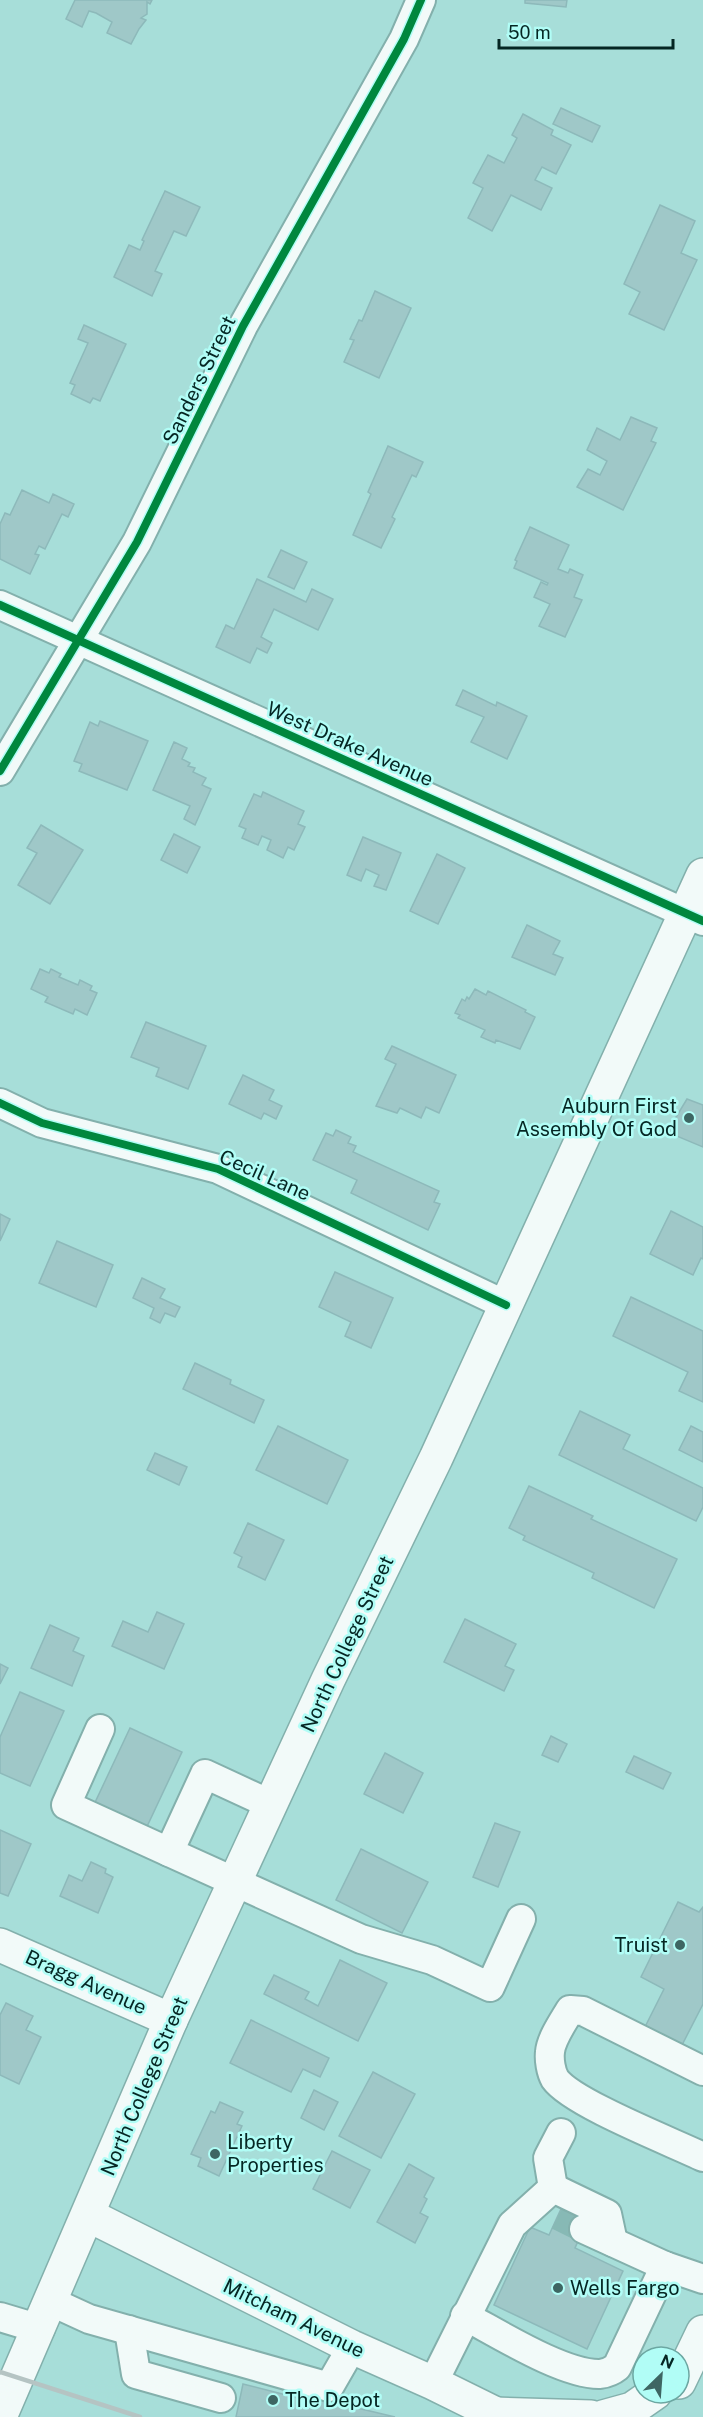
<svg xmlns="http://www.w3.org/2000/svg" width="703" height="2417" viewBox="0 0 703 2417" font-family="'Public Sans',sans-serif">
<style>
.building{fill:#9fc8c8;stroke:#8db9ba;stroke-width:1.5}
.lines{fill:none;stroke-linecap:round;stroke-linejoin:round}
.minor-tunnel{stroke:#87b9b5;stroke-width:28;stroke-dasharray:28 14;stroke-linecap:butt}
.minor-casing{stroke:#83b0ac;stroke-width:32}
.major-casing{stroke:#83b0ac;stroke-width:36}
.minor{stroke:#f2faf9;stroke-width:28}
.major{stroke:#f2faf9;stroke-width:33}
.rail{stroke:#b5c4c3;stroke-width:4.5}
.cycleway-casing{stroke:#b1fdf6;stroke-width:11}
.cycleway{stroke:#00873e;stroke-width:8}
.poi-dot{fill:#3e6663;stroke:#b1fdf6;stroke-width:2}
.labels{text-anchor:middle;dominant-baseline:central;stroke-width:5;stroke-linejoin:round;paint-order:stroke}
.street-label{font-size:20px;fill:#052623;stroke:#b1fdf6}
.poi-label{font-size:20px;fill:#052623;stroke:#b1fdf6;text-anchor:start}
</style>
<rect width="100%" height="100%" fill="#a7ded9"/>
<g class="building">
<path d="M75,0H152L150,4L147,2V14L141,18L146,20L139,29L131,44L107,33L112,22L96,13L89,11L82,27L66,19Z"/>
<path d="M525,0H567L566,7L525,3Z"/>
<path d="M561,108L600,126L592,142L553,124Z"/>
<path d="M523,114L553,130L551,135L571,145L556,174L542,167L535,180L552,188L541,210L511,195L492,231L468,218L483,188L473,183L488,155L504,163L517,138L512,135Z"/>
<path d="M165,191L200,207L186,236L174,231L155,271L162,274L152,296L114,277L129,245L140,250L144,241L142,240Z"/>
<path d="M660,205L695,221L681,253L697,260L664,330L629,314L640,292L624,284Z"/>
<path d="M375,291L411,308L379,378L344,362L354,340L350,339L359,320L362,321Z"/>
<path d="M84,325L126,344L100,401L93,398L90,403L71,394L75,385L70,383L88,343L78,339Z"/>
<path d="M631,417L657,428L651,441L656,443L623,510L577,487L588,469L600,475L607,461L587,450L597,428L620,440Z"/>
<path d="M388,446L423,462L416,477L412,475L392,517L395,519L381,548L353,535L371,494L368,492Z"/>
<path d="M22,490L49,503L53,494L74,504L68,517L62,514L45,549L39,546L35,554L39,555L30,574L0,559V524L5,513L10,515Z"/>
<path d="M530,527L569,545L558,569L568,573L570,569L583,575L574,597L582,600L565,637L539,626L550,604L534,597L541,582L547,585L548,583L514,568L517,561L515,560Z"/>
<path d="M281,550L307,562L294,589L268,577Z"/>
<path d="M257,579L306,602L312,589L333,599L318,630L274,609L261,637L272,643L267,653L257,648L250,663L216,647L226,625L234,629Z"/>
<path d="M463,690L496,706L497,702L527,716L507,759L471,742L484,717L456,705Z"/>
<path d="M100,721L148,741L127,790L79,771L82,764L74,761L90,722L98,726Z"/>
<path d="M174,742L187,748L182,759L190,763L188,766L195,768L193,772L206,778L202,785L211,789L195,825L184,819L190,806L153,790Z"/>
<path d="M263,792L304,811L298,824L305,827L294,850L288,847L283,858L267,850L271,840L262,836L258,845L242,838L246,829L239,826L254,794L261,797Z"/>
<path d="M41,825L83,850L50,904L18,885L37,853L27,848Z"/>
<path d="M174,834L200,847L187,873L161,860Z"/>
<path d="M363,837L401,853L386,890L374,886L379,875L366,869L361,881L347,875Z"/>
<path d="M437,854L465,868L438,924L410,911Z"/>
<path d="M527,925L560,941L553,954L563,958L555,975L512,957Z"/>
<path d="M40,969L49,973L51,969L61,974L59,977L78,985L80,980L92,986L90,990L97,993L87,1015L75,1009L73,1014L45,1002L48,997L31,989Z"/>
<path d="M475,989L486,995L488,991L526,1010L525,1012L535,1017L520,1049L496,1040L495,1043L481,1037L485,1030L458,1018L460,1015L455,1013L462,999L465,1001L467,997L469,999Z"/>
<path d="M146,1022L206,1046L188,1089L156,1076L159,1068L131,1057Z"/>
<path d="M392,1046L456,1075L439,1113L426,1107L421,1118L400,1108L397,1113L376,1106L396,1064L385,1059Z"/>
<path d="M243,1075L274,1090L269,1100L282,1106L276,1119L264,1113L261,1119L229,1104Z"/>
<path d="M687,1099L703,1105V1147L667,1132Z"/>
<path d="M336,1130L351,1137L348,1143L356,1146L353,1152L439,1191L434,1202L440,1204L428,1230L351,1193L357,1180L313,1160L326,1133L333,1136Z"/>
<path d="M671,1211L703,1227V1259L701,1258L693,1275L650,1254Z"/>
<path d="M0,1214L10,1219L0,1241Z"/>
<path d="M57,1241L113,1265L96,1307L39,1283Z"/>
<path d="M335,1272L393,1298L371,1348L345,1336L351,1322L319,1307Z"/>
<path d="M142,1278L165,1289L160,1298L180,1307L175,1317L165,1313L160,1323L150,1318L154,1308L133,1298Z"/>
<path d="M631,1297L703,1331V1402L679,1391L688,1372L613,1336Z"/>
<path d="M195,1363L231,1380L230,1384L264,1400L254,1423L183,1389Z"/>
<path d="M580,1411L630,1435L623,1449L703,1488V1507L696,1521L559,1455Z"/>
<path d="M278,1426L348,1460L327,1504L256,1470Z"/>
<path d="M691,1426L703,1432V1462L679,1450Z"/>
<path d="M155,1453L187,1467L179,1485L147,1470Z"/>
<path d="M529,1486L593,1516L591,1519L677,1559L654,1608L592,1578L594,1573L523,1540L525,1536L509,1528Z"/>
<path d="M248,1523L284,1540L265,1580L238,1567L242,1557L234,1553Z"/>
<path d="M157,1612L184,1624L164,1669L112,1646L123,1621L148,1632Z"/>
<path d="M465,1619L516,1644L505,1666L514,1670L504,1691L444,1662Z"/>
<path d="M50,1625L79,1638L73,1651L84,1656L72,1686L31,1668Z"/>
<path d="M0,1664L8,1668L0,1684Z"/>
<path d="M20,1692L64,1711L30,1786L0,1773V1737Z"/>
<path d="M130,1728L182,1752L143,1835L91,1811Z"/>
<path d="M551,1736L567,1744L558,1762L542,1755Z"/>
<path d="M385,1753L423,1773L403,1813L364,1794Z"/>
<path d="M634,1756L671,1773L663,1789L626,1772Z"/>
<path d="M495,1823L520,1832L498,1887L473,1877Z"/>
<path d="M0,1830L31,1844L8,1896L0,1893Z"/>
<path d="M361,1849L428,1882L402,1933L336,1900Z"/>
<path d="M91,1862L106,1869L105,1873L113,1877L98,1913L60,1896L69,1875L82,1881Z"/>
<path d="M678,1902L699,1912L703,1907V2004L681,2047L644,2029L664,1989L641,1977Z"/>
<path d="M340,1960L387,1983L358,2041L264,1994L274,1975L309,1992L305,1999L318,2006Z"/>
<path d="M6,2003L33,2016L26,2030L41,2037L19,2084L0,2075V2015Z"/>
<path d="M251,2020L329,2058L320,2077L303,2069L291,2092L230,2063Z"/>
<path d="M373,2072L415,2094L381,2158L339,2136Z"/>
<path d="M314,2090L338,2102L324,2130L301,2118Z"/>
<path d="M220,2102L243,2112L237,2124L242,2126L219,2176L198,2166L201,2158L191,2154L211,2111L215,2113Z"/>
<path d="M332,2151L370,2170L350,2208L313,2189Z"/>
<path d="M409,2164L434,2178L424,2197L427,2199L420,2213L428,2217L415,2243L377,2222Z"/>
<path d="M566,2198L592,2210L575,2248L623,2271L587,2349L494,2305L530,2227L549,2235Z"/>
<path d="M243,2384L314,2402L315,2398L395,2417H236Z"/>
</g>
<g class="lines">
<path class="minor-tunnel" d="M558,2216L584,2229"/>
<defs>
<g id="minor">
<path d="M0,605L703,921"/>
<path d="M0,771L137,542L243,326L404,39L421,0"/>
<path d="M0,1103L42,1123L218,1169L506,1305"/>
<path d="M100,1729L66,1805L169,1852"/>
<path d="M272,1805L205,1774L169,1852L361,1939L432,1960L490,1987L521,1919"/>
<path d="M703,2071L583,2011L570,2010C563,2022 551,2039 550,2052C549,2060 551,2072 555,2079C572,2103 672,2142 703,2157"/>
<path d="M553,2188L607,2214L613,2242"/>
<path d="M553,2188L548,2158L561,2133"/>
<path d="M584,2229L665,2266L703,2279"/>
<path d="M52,2302L89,2319L329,2387L352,2347"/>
<path d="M465,2316C499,2334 564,2375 600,2374C607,2373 612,2371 617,2367L665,2266"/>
<path d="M0,2317L40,2329"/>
<path d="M129,2330L136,2374L221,2398"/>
<path d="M433,2383L512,2225L553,2188"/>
</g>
<g id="major">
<path d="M0,1945L171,2020"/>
<path d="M88,2215L352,2347L433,2383L502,2417"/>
<path d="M679,2382L703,2332"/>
<path d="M494,2414L591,2417"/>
<path d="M0,2417L171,2020L328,1680L436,1458L703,875"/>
<path d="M603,2417L632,2409L655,2393"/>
</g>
</defs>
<use href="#minor" class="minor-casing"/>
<use href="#major" class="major-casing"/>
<use href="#minor" class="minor"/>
<use href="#major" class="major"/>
<path class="rail" d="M0,2372L140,2417"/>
<defs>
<g id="cycleway">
<path d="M0,605L703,921"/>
<path d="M0,771L137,542L243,326L404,39L421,0"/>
<path d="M0,1103L42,1123L218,1169L506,1305"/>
</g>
</defs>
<use href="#cycleway" class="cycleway-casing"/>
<use href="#cycleway" class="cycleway"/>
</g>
<g class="poi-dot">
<circle cx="689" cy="1118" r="6"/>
<circle cx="680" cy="1945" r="6"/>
<circle cx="215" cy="2154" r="6"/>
<circle cx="558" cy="2288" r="6"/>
<circle cx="273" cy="2400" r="6"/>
</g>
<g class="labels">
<g class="street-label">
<text transform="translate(199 380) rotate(-64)">Sanders Street</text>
<text transform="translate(350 744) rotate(24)">West Drake Avenue</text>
<text transform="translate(265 1175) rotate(24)">Cecil Lane</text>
<text transform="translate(347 1644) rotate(-65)">North College Street</text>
<text transform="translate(86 1982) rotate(24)">Bragg Avenue</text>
<text transform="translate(144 2086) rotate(-67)">North College Street</text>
<text transform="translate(294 2318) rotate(26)">Mitcham Avenue</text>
</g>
<g class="poi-label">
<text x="677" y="1106" text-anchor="end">Auburn First<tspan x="677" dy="23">Assembly Of God</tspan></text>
<text x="668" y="1945" text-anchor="end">Truist</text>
<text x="227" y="2142">Liberty<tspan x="227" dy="23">Properties</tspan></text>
<text x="570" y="2288">Wells Fargo</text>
<text x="285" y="2400">The Depot</text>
</g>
</g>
<g transform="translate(661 2375) rotate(25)"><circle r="28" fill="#b1fdf6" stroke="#6ca7a2" stroke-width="1.5"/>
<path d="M0-4.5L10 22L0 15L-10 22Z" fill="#3e6663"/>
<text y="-9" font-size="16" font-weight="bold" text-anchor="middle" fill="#052623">N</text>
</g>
<path d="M499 39v9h174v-9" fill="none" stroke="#052623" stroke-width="3"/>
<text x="508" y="39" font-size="18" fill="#052623" stroke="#b1fdf6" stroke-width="4.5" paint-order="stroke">50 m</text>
</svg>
